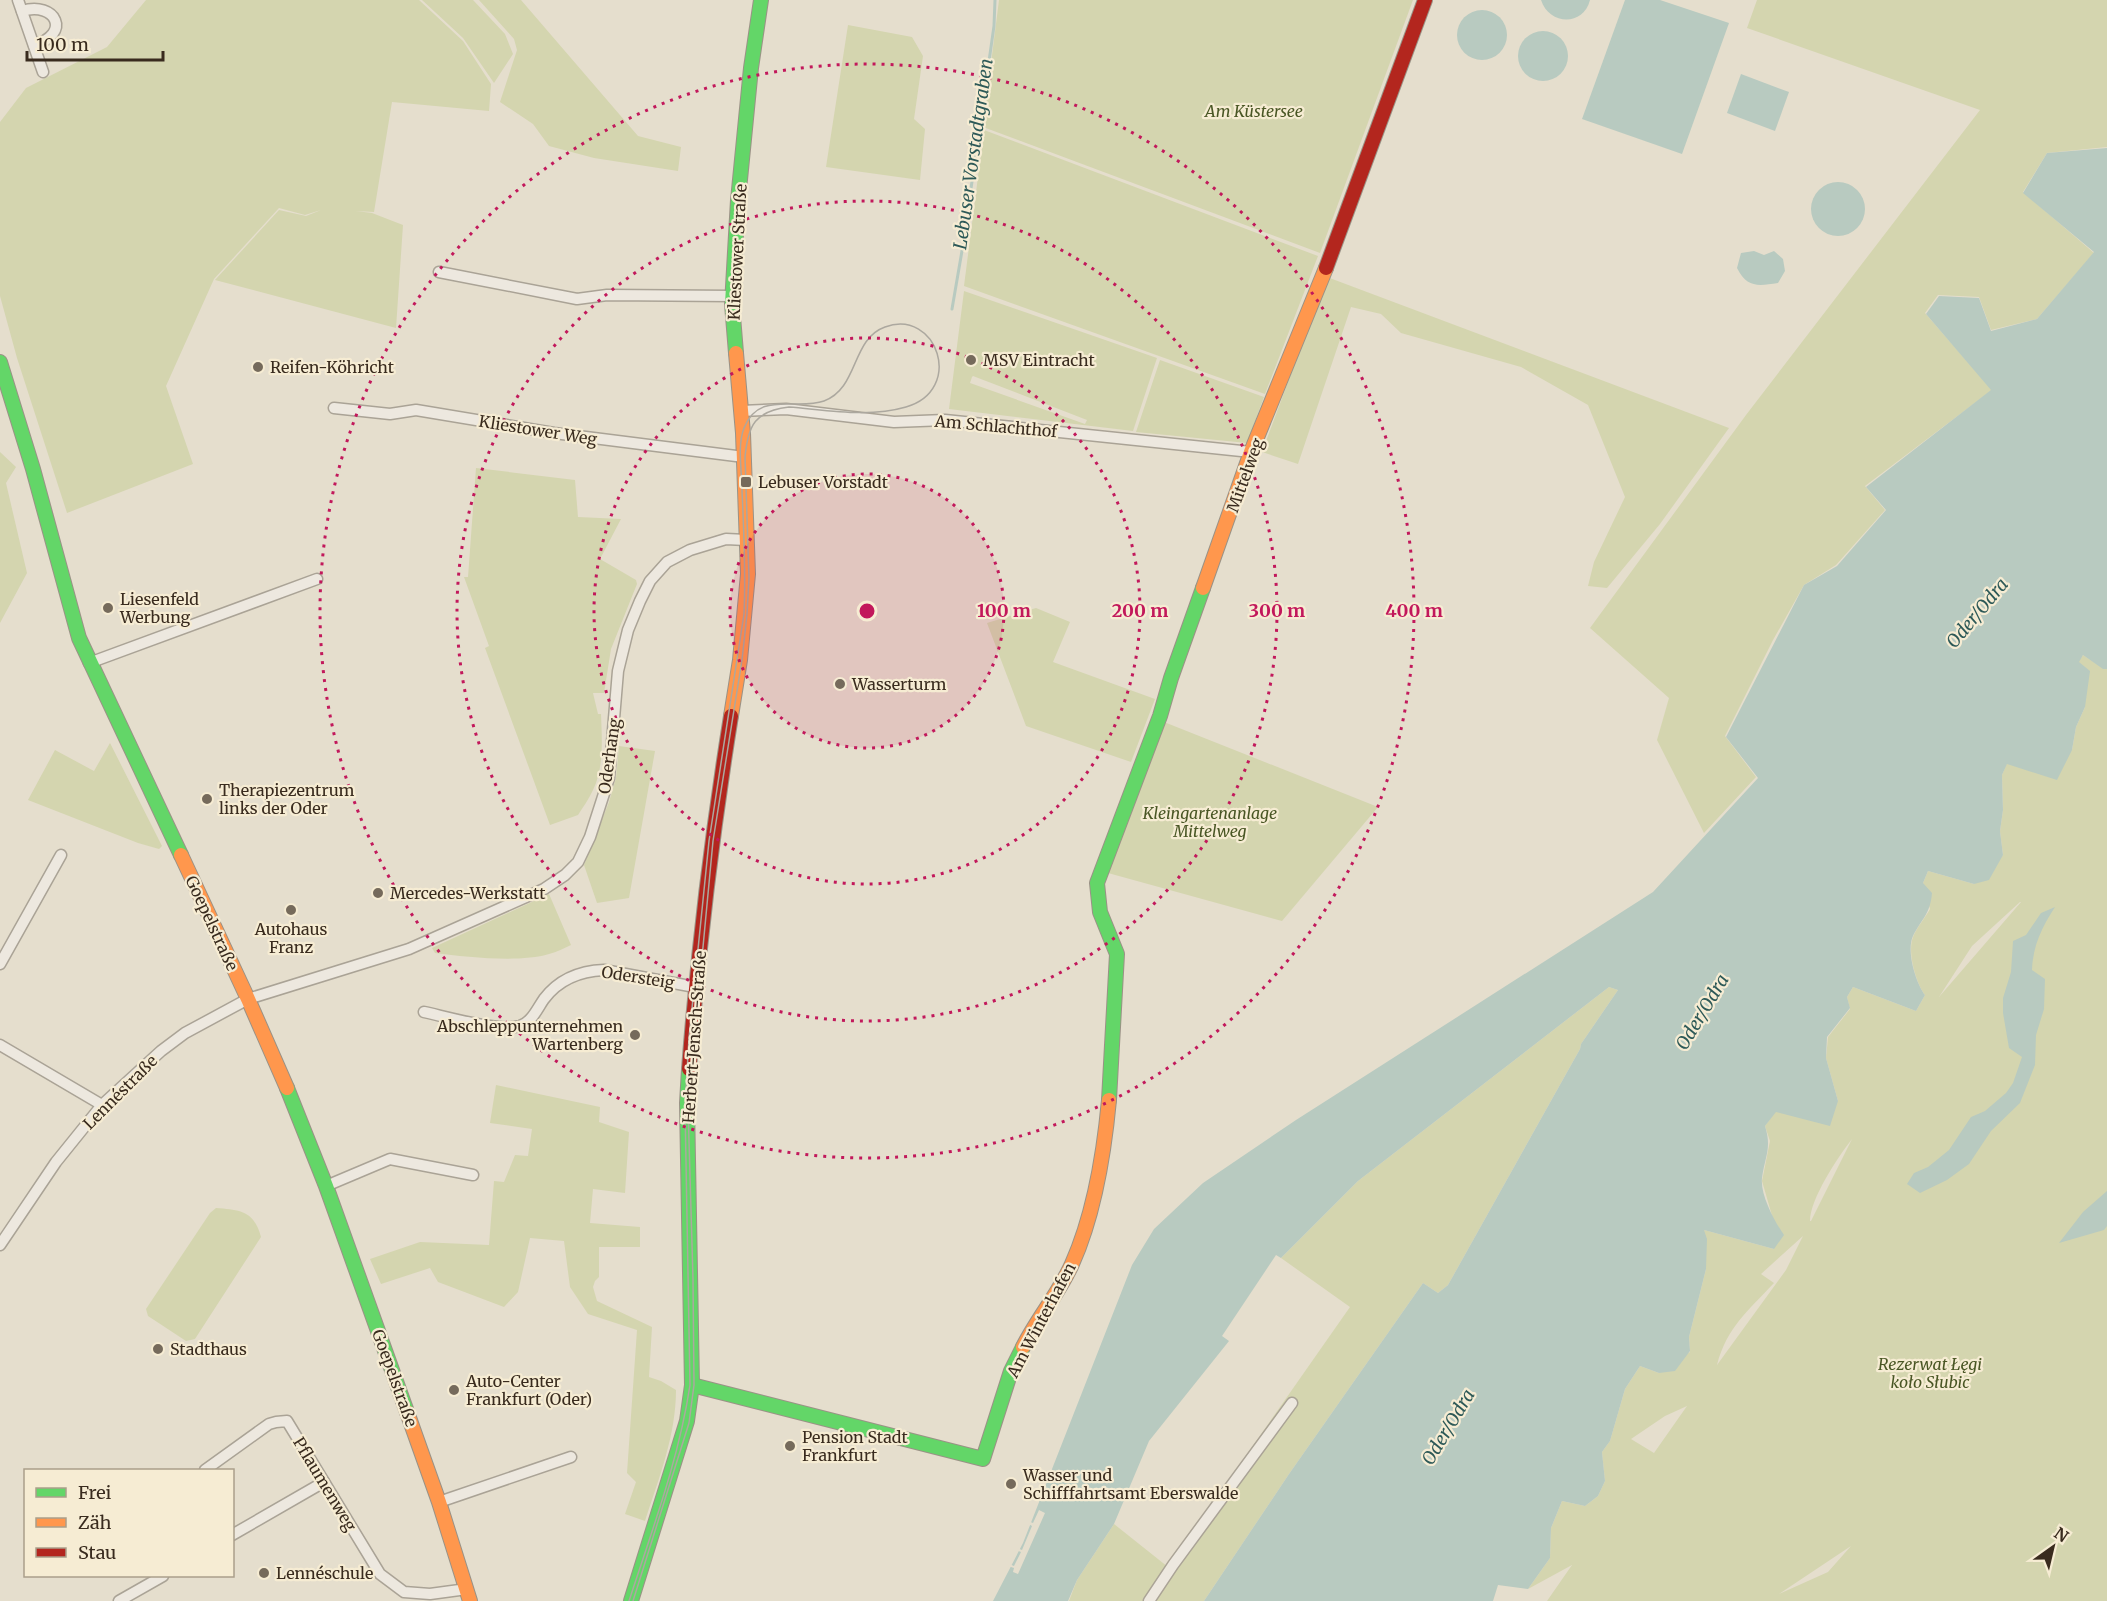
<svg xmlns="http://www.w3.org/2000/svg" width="2107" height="1601" viewBox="0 0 2107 1601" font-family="Merriweather,serif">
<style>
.green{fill:#d4d5af;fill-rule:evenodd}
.water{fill:#b8cac0}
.pier{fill:#e5decd}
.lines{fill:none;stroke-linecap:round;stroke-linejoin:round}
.stream{stroke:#b8cac0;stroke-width:3}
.street-casing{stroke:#aaa396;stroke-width:13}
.fast-casing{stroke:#9a9286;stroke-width:16}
.slow-casing{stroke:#9a9286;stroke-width:16}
.jam-casing{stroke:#9a9286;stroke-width:16}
.street{stroke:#ede8df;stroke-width:10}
.fast{stroke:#63d668;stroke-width:14}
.slow{stroke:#ff974d;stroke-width:14}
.jam{stroke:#b3261e;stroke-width:14}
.tram{stroke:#aca89f;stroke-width:1.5}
.ring{fill:none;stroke:#c2185b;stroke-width:3;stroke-dasharray:3 6}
.poi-dot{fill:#756a5b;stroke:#f6ecd3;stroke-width:2}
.labels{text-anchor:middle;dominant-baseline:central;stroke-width:4.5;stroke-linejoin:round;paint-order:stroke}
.park-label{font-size:16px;font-style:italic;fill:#495624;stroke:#f6ecd3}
.street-label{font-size:16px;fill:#392b1e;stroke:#f6ecd3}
.poi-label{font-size:16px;fill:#392b1e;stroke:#f6ecd3;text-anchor:start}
.water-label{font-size:18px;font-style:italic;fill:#2d5957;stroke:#f6ecd3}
.centre{fill:#c2185b;stroke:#f6ecd3;stroke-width:3}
.ring-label{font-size:18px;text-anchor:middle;font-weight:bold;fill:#c2185b;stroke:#f6ecd3;stroke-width:4.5;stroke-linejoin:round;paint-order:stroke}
</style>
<rect width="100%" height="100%" fill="#e5decd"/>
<g class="green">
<path d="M146,0H419L463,41L491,84L489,111L392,102L374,212L356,211L372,213L403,225L396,328L215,280L279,210L306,216L321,210L305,215L279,208L214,279L166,386L193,464L67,513L17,358L0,296V122L26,88L107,47Z"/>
<path d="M422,0H473L505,34L513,54L494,83L463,38Z"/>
<path d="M479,0H521L638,136L681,147L678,171L594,158L549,146L533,124L500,102L517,50L514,39Z"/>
<path d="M999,0H1413L1320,253L983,127Z"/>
<path d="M1757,0H2107V147L2047,153L2023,192L2094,253L2037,319L1991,330L1979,297L1938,295L1925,313L1992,390L1865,486L1885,510L1836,565L1804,585L1773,640L1725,736L1756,777L1704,833L1657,740L1669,698L1590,628L1746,415L1980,110L1747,28Z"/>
<path d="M848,25L912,37L923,56L914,119L925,129L920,180L826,167Z"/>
<path d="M984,130L1318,256L1265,394L964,286Z"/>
<path d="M1327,277L1729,428L1660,524L1607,588L1588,586L1594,562L1625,497L1588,405L1521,367L1401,333L1381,314L1351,307L1298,464L1262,452Z"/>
<path d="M964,291L1157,358L1133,431L949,409ZM972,377L973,376L1087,420L1085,424L970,383Z"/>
<path d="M1160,360L1264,397L1247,443L1136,432Z"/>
<path d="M0,452L16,467L6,483L27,573L0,623Z"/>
<path d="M476,468L575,480L578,517L621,519L600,559L636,580L637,584L611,649L604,693H593L598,714H601C602,739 604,768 593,790C589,799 583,807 578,815L550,825L485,648L489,646L464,577H468Z"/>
<path d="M1036,608L1070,622L1053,662L1155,699L1131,762L1026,726L987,623Z"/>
<path d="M2083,655L2103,668L2107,669V1601H1547L1572,1565L1528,1589L1550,1558L1551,1528L1562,1501L1585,1506L1598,1496L1605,1481L1602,1452L1610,1441L1625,1389L1640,1366L1659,1373L1690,1352L1689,1337L1706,1269L1704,1230L1774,1249L1773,1219L1762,1181L1770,1141L1765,1126L1775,1112L1838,1101L1826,1058L1828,1037L1850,1009L1847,997L1853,987L1916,1011L1925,995C1916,983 1907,952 1913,937C1917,927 1925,918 1930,909L1923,883L1928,871L1974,884L2003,855L2000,831L2003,810L2002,775L2007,763L2072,750L2076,727L2085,707L2078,662ZM2020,902H2021L1939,997L1972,946ZM1852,1139L1811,1221H1810C1810,1199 1838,1157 1852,1139ZM1803,1236L1786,1270L1717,1365C1727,1327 1748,1311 1774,1283L1761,1274ZM1687,1406L1654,1453L1631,1439L1665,1416ZM1851,1546L1828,1572L1779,1594Z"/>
<path d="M1164,722L1378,807L1282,921L1108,873Z"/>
<path d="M110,743L162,846L159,849L138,843L28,800L55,750L94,771Z"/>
<path d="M619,746L655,751L629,898L597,903L584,865L609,802L616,778Z"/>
<path d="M549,894L571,945C564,948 557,952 549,954C519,963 467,957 435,953L432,948Z"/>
<path d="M1609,987L1618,990L1581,1044L1580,1049L1448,1285L1438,1293L1423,1283L1289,1474L1204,1601H1069L1077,1580L1114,1524L1168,1567L1350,1307L1281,1258L1358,1181Z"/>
<path d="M496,1085L600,1107L599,1122L629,1132L625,1193L593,1189L590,1223L640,1227V1247H599V1277L595,1281L593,1287L597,1301L652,1327L649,1377L661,1381L676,1390C676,1435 659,1478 645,1521L625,1514L636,1482L627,1473L637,1330L588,1314L570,1287L564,1241L530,1238L518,1292L504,1307L438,1282L430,1268L381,1284L370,1259L420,1242L489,1245L494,1181L504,1182L515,1155L528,1156L532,1129L490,1123Z"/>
<path d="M216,1208C241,1210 254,1211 261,1237L195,1339L186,1341L148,1316L146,1309L210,1213Z"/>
</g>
<g class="water">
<path d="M1541,0H1590C1583,27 1549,25 1541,0Z"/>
<path d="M1625,0H1660L1729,23L1682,154L1582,119Z"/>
<circle cx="1482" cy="35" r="25"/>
<circle cx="1543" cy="56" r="25"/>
<path d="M1741,74L1789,92L1775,131L1727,113Z"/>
<path d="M2107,148V669H2103L2083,655L2079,662L2090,671L2085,707L2076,727L2072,750L2057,780L2007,764L2002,775L2003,810L2000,831L2003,855L1989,880L1974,884L1928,871L1923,883L1932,893C1930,915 1922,918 1913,936C1906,951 1916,983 1925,995L1916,1011L1853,987L1847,997L1850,1008L1827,1037L1826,1058L1838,1101L1830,1126L1776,1112L1765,1126C1772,1148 1765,1156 1762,1178C1760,1195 1775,1222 1784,1235L1774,1249L1704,1230L1707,1239L1706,1269L1689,1337L1690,1351L1675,1371L1659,1373L1640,1366L1625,1389L1610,1441L1602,1452L1605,1481L1598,1496L1585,1506L1562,1501L1551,1528L1550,1558L1528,1589L1498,1585L1493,1601H1204L1289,1474L1423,1283L1438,1293L1448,1285L1580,1049L1581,1044L1618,990L1609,987L1358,1181L1281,1258L1276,1255L1222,1336L1229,1341L1149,1441L1114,1524L1077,1580L1068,1601H993L1023,1543L1132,1265L1154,1229L1203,1183L1296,1120L1653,892L1758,778L1726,737L1804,585L1837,566L1886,510L1866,487L1991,390L1926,314L1939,296L1979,298L1991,331L2037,319L2094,252L2023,193L2047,153Z"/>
<circle cx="1838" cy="209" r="27"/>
<path d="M1754,251L1764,255L1774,251L1783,259L1785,271L1778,283C1758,286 1747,288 1737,268L1741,253Z"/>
<path d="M2055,907C2042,927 2033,945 2032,970L2045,979L2044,1009L2036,1035L2035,1065L2020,1103L1991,1131L1969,1164L1947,1180L1920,1193L1907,1184L1914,1173L1928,1167L1949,1150L1971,1117L1985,1111L2006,1093L2013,1083L2022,1057L2009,1048L2003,1013V998L2011,972L2013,941L2026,935L2041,913Z"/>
<path d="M2107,1191V1226L2104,1230L2059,1243L2083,1212Z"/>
</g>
<path class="pier" d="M1039,1510L1045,1513L1018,1574L1013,1572L1014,1568L1008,1566L1009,1564L1014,1566L1021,1552L1016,1550L1017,1548L1022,1550L1032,1526L1027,1523L1028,1521L1033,1523Z"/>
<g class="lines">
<path class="stream" d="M952,309L963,245L994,26L995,0"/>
<defs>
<g id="street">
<path d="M18,0L43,72"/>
<path d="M22,11C56,1 72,34 34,45"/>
<path d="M439,272L577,299L607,295L733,296"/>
<path d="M334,408L390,414L416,410L554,433L744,457"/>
<path d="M741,411L786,409L894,422L945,420L1251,452"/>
<path d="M89,663L317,579"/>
<path d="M0,964L61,855"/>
<path d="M424,1012C447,1017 499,1032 520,1026C532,1022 537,1009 544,999C559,979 579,971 604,970L695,987"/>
<path d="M0,1045L102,1105"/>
<path d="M326,1186L390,1159L473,1175"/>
<path d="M0,1245L56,1162L102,1105L161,1051L185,1033L248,999L409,949L544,889L565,875L578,862L590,837L609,778L618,671L628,630L640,601L650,581L667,562L690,550L726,539L746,540"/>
<path d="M205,1470L269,1424L276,1422L287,1421L380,1574L404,1592L430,1594L467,1589"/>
<path d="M439,1502L571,1457"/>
<path d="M232,1535L324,1482"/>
<path d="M119,1601L163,1576"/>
<path d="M1149,1601L1173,1565L1292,1403"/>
</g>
<g id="fast">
<path d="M736,353L732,304L738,200L751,68L761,0"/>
<path d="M0,362L33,469L79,638L181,855"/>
<path d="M287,1088L326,1186L407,1412"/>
<path d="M1109,1100L1117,954L1100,912L1097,883L1160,716L1171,678L1203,588"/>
<path d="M692,1385L983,1459L1011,1371L1023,1347"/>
<path d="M631,1601L687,1421L692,1385L687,1103L689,1069"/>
</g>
<g id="slow">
<path d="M1203,588L1251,452L1326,268"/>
<path d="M731,716L740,660L748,574L743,433L736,353"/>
<path d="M181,855L248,999L287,1088"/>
<path d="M1023,1347C1037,1319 1059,1293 1072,1264C1094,1215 1104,1154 1109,1100"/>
<path d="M407,1412L439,1502L470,1601"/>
</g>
<g id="jam">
<path d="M1326,268L1425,0"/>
<path d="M689,1069C698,951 712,834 731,716"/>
</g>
</defs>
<use href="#street" class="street-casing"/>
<use href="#fast" class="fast-casing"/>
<use href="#slow" class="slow-casing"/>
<use href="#jam" class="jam-casing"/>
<use href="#street" class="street"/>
<use href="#fast" class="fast"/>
<use href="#slow" class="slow"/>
<use href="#jam" class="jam"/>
<path class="tram" d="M629,1601C652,1530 679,1459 690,1385L685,1106L689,1038L709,841L744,614C746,573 744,532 742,491C742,472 737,446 744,428C759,390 796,411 824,401C859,388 851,339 885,327C937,308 965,390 906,407C868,418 827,410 789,407C755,411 748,425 745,457L749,578L747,614L742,660L713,841L688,1106L693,1279L694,1385L689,1423L633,1601"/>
</g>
<circle cx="867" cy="611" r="137" fill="#c2185b" fill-opacity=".12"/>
<g class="ring">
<circle cx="867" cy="611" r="137"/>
<circle cx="867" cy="611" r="273"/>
<circle cx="867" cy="611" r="410"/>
<circle cx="867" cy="611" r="547"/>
</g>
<g class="poi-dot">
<circle cx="971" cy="360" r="6"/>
<circle cx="258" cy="367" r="6"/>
<rect x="740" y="476" width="12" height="12" rx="3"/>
<circle cx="108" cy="608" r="6"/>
<circle cx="840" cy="684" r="6"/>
<circle cx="207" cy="799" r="6"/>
<circle cx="378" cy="893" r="6"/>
<circle cx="291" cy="910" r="6"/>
<circle cx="635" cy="1035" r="6"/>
<circle cx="158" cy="1349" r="6"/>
<circle cx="454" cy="1390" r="6"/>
<circle cx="790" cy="1446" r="6"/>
<circle cx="1011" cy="1484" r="6"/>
<circle cx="264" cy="1573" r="6"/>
</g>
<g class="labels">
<g class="park-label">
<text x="1254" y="111">Am Küstersee</text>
<text x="1210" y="813">Kleingartenanlage<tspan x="1210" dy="18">Mittelweg</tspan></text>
<text x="1930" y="1364">Rezerwat Łęgi<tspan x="1930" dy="18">koło Słubic</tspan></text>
</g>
<g class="street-label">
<text transform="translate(737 252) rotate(-87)">Kliestower Straße</text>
<text transform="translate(996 426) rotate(5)">Am Schlachthof</text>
<text transform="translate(538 430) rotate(9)">Kliestower Weg</text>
<text transform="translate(1245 475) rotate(-70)">Mittelweg</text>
<text transform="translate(609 756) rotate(-82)">Oderhang</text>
<text transform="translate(212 923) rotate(65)">Goepelstraße</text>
<text transform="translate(638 977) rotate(9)">Odersteig</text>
<text transform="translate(694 1037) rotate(-86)">Herbert-Jensch-Straße</text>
<text transform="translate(120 1092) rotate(-45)">Lennéstraße</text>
<text transform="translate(1041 1320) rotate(-62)">Am Winterhafen</text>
<text transform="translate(395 1378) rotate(70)">Goepelstraße</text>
<text transform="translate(325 1484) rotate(59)">Pflaumenweg</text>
</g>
<g class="poi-label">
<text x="983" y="360">MSV Eintracht</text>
<text x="270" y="367">Reifen-Köhricht</text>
<text x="758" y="482">Lebuser Vorstadt</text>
<text x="120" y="599">Liesenfeld<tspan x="120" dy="18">Werbung</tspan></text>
<text x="852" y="684">Wasserturm</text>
<text x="219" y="790">Therapiezentrum<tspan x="219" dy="18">links der Oder</tspan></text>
<text x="390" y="893">Mercedes-Werkstatt</text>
<text x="291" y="929" text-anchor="middle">Autohaus<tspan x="291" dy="18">Franz</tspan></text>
<text x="623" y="1026" text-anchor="end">Abschleppunternehmen<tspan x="623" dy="18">Wartenberg</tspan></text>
<text x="170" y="1349">Stadthaus</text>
<text x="466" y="1381">Auto-Center<tspan x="466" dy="18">Frankfurt (Oder)</tspan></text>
<text x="802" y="1437">Pension Stadt<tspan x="802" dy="18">Frankfurt</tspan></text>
<text x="1023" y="1475">Wasser und<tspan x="1023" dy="18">Schifffahrtsamt Eberswalde</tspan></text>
<text x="276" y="1573">Lennéschule</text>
</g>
<g class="water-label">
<text transform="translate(973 154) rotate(-82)">Lebuser Vorstadtgraben</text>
<text transform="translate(1977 613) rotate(-50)">Oder/Odra</text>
<text transform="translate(1702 1012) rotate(-59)">Oder/Odra</text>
<text transform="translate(1448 1427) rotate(-59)">Oder/Odra</text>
</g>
</g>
<circle cx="867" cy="611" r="9" class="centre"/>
<g class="ring-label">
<text x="1004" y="617">100 m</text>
<text x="1140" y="617">200 m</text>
<text x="1277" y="617">300 m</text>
<text x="1414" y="617">400 m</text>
</g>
<rect x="24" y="1469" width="210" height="108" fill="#f6ecd3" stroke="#aa9f8b" stroke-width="1.5"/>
<rect x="36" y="1488" width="30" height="9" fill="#63d668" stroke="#aa9f8b" stroke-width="1.5"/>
<text x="78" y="1499" font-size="18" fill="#392b1e">Frei</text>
<rect x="36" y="1518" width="30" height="9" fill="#ff974d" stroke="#aa9f8b" stroke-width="1.5"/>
<text x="78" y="1529" font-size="18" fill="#392b1e">Zäh</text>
<rect x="36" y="1548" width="30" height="9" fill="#b3261e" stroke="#aa9f8b" stroke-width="1.5"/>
<text x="78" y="1559" font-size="18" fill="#392b1e">Stau</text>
<g transform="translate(2053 1547) rotate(34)" stroke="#f6ecd3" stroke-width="4.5" paint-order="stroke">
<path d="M0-4.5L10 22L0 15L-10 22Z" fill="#392b1e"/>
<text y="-9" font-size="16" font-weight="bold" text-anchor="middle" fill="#392b1e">N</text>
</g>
<path d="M27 51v9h136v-9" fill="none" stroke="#392b1e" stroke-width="3"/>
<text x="36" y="51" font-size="18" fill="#392b1e" stroke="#f6ecd3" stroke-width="4.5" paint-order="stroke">100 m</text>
</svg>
